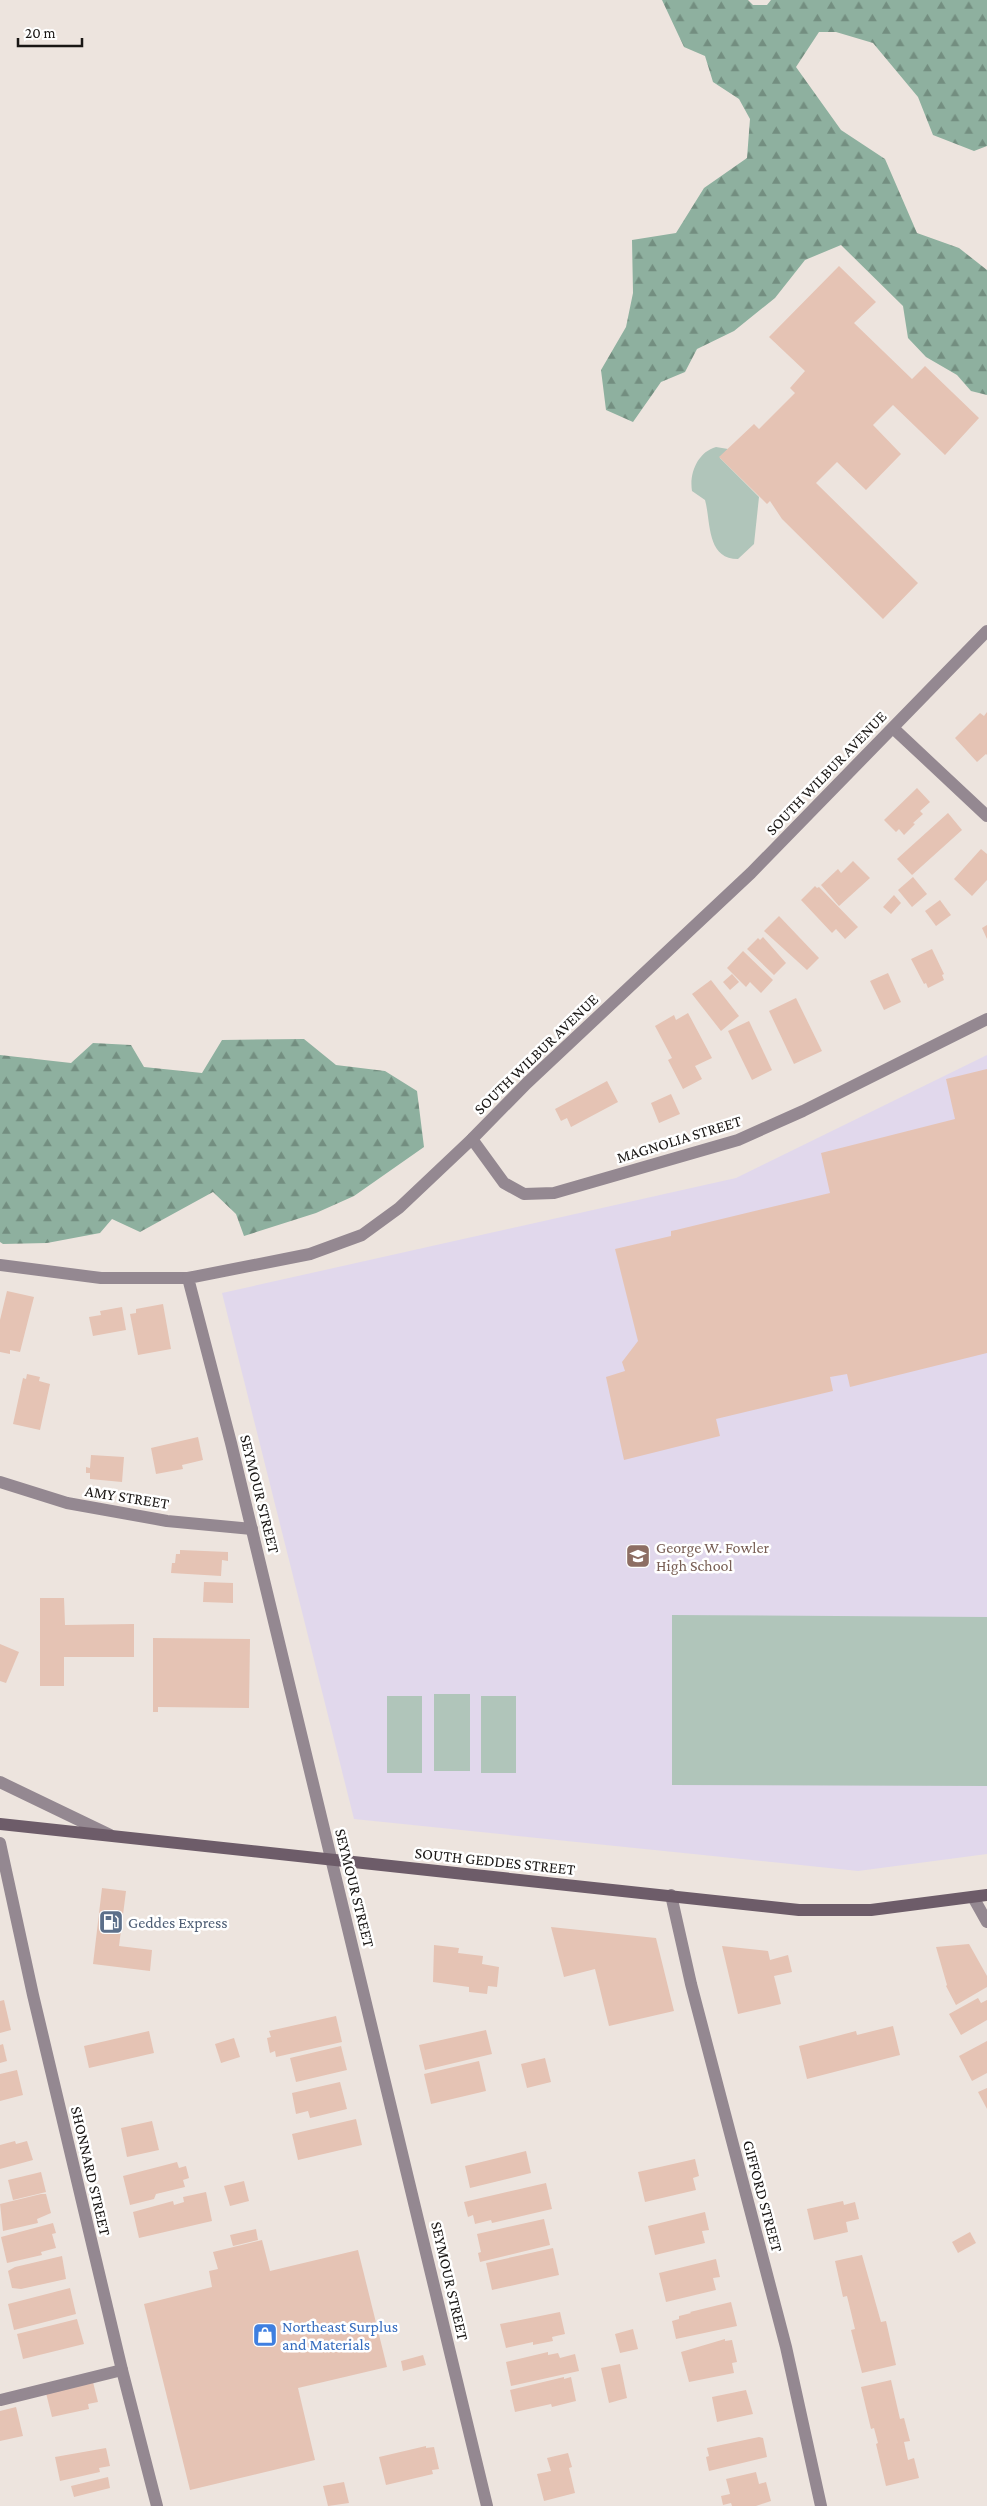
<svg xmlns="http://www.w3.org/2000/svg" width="987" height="2506" viewBox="0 0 987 2506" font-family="'Crimson Pro',serif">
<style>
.education{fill:#e1d8ec}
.forest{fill:url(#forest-firs)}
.garden{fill:#b0c5ba}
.building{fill:#e5c3b4}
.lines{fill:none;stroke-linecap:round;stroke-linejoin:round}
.minor{stroke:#948891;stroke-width:12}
.tertiary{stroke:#948891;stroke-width:12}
.secondary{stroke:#6d5c69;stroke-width:12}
.labels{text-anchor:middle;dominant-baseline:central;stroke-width:5;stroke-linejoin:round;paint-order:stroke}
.street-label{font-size:16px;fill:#191614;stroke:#fff}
.education-label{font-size:16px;fill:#785e54;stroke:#fff;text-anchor:start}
.service-label{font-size:16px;fill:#4e5e75;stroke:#fff;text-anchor:start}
.shop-label{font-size:16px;fill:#366cbe;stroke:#fff;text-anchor:start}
</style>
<defs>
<pattern id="forest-firs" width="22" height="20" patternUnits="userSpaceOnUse" patternTransform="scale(1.25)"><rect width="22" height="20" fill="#8eb09f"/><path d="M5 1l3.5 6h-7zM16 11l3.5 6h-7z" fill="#738e80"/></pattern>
</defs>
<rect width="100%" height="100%" fill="#ede4de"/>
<path class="education" d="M987,1055V1854L858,1871L354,1819L222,1293L736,1178Z"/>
<g class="forest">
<path d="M662,0H748L753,5H767L771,0H987V146L974,151L933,135L918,97L873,43L836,32H819L796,67L841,130L885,159L917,233L959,248L987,270V395L971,391L957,375L926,357L908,338L903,306L841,245L805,260L775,298L734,331L697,349L685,372L661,382L633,422L606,410L601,370L626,327L633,293L632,240L676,233L704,188L747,158L750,119L739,99L713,82L705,56L684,47Z"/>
<path d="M304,1039L336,1065L385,1071L417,1091L424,1147L354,1196L316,1213L244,1236L236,1214L213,1192L140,1232L112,1219L100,1233L47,1243L3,1244L0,1242V1055L71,1063L93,1043L131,1045L144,1067L202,1073L222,1040Z"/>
</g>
<g class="garden">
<path d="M716,447L728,449L720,458L759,497L754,544L738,559C706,559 711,521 705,500L692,491C689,473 698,452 716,447Z"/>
<path d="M672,1615L987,1617V1786L672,1785Z"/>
<rect x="434" y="1694" width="36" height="77"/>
<rect x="387" y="1696" width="35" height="77"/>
<rect x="481" y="1696" width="35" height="77"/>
</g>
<g class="building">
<path d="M839,266L876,302L854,323L912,379L925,366L979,418L945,455L893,405L873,425L901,454L866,490L837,462L816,483L918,583L883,619L782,519L770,501L767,504L719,457L754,424L759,429L795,393L790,388L805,371L769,337Z"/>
<path d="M987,712V755L986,754L977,762L955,738L980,713L984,716Z"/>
<path d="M917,788L930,802L920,811L923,814L913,823L915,824L904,835L899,829L896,832L884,820Z"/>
<path d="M948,813L962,830L912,875L897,859Z"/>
<path d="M981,849L987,854V880L972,896L954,879Z"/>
<path d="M853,861L870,878L839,906L821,885L838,869L841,873Z"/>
<path d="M913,877L927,894L912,907L898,890Z"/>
<path d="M815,886L817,888L819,887L858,927L845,939L836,929L832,933L801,900Z"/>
<path d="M894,895L901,903L891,914L883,907Z"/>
<path d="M940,900L951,915L936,926L925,911Z"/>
<path d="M779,916L819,958L807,970L764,931Z"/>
<path d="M987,925V939L982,928Z"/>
<path d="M763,937L786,963L774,975L747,949L758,938L760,940Z"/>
<path d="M932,949L944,974L942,975L944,980L928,988L926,983L924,984L911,959Z"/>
<path d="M743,951L773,980L761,993L750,982L746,987L727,968Z"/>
<path d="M888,973L901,1002L884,1010L870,981Z"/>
<path d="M732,974L739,982L730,990L723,982Z"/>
<path d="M711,980L739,1016L721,1031L692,994Z"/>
<path d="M796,998L822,1051L794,1064L769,1011Z"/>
<path d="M688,1013L712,1058L695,1066L702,1079L683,1089L668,1060L672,1058L655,1026L674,1015L676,1020Z"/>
<path d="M749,1021L772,1070L752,1080L728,1031Z"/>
<path d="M987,1069V1353L850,1387L847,1374L830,1377L833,1391L716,1419L720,1436L624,1460L606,1377L625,1371L622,1362L638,1341L615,1249L671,1236V1231L676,1230L830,1193L821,1153L955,1119L946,1079Z"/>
<path d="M607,1081L618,1102L571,1127L567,1118L561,1121L555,1109Z"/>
<path d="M671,1094L680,1114L659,1123L651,1103Z"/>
<path d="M7,1291L34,1297L20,1352L10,1350V1354L0,1352V1320Z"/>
<path d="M163,1304L171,1349L138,1355L130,1314L136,1313V1309Z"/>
<path d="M122,1307L126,1330L93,1336L89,1317L101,1315L100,1311Z"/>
<path d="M27,1374L40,1377L39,1381L50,1384L40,1430L13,1424L23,1378L26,1379Z"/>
<path d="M198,1437L203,1460L182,1465L183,1469L156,1474L151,1448Z"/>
<path d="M91,1455L124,1457L122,1482L90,1479V1473H86V1467L90,1468Z"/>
<path d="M180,1550L228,1552V1561L222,1560L221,1576L171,1573L172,1563H175L176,1554H180Z"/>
<path d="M204,1582L233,1583V1603L203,1602Z"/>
<path d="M40,1598H64L65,1625L134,1624V1657H64V1686H40Z"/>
<path d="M153,1638L250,1639L249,1708L158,1707V1712H153Z"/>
<path d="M0,1644L19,1652L6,1683L0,1681Z"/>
<path d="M102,1888L126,1891L119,1946L152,1950L150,1971L93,1964Z"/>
<path d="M551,1927L656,1938L674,2011L609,2026L595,1969L564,1977Z"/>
<path d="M969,1944L987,1976V1987L956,2005L946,1986L947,1985L936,1947Z"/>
<path d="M434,1945L459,1948L458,1953L483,1956L482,1964L499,1967L497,1987L488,1986L487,1994L469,1992V1987L433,1982Z"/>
<path d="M722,1946L768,1951L770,1960L788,1955L792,1972L774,1976L781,2004L738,2014Z"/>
<path d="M978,1998L981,2003L987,2000V2020L961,2035L949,2014Z"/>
<path d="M4,2000L11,2030L0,2033V2001Z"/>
<path d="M336,2016L342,2042L276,2057L275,2051L270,2053L267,2038L271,2037L269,2031Z"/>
<path d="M893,2026L900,2055L807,2079L799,2046L856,2031L857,2035Z"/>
<path d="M486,2030L492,2054L425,2070L419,2045Z"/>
<path d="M149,2031L154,2053L89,2068L84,2046Z"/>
<path d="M234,2038L240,2057L221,2063L215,2044Z"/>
<path d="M987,2041V2073L972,2081L959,2056Z"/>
<path d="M3,2044L7,2061L0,2063V2045Z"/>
<path d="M341,2046L347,2070L296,2082L290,2058Z"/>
<path d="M545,2058L551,2082L527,2088L521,2064Z"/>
<path d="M479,2061L486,2091L431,2104L424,2074Z"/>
<path d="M17,2070L23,2095L0,2101V2074Z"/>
<path d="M340,2082L347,2109L310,2118L308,2111L296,2114L292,2093Z"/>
<path d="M987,2088V2109L978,2092Z"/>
<path d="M356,2119L362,2145L298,2160L292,2134Z"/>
<path d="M152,2121L159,2150L127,2157L121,2128Z"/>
<path d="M15,2141L16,2144L27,2141L33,2160L0,2169V2145Z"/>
<path d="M526,2151L531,2173L470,2188L465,2166Z"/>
<path d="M695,2159L699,2176L693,2178L696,2190L645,2202L638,2172Z"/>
<path d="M177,2162L179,2168L186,2166L189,2178L183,2180L185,2187L156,2194L154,2199L130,2205L123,2176Z"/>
<path d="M41,2172L46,2192L13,2200L8,2180Z"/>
<path d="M244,2181L249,2201L230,2206L224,2186Z"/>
<path d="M546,2183L552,2209L492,2223L491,2220L475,2224L473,2215L468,2217L464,2202Z"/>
<path d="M206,2192L212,2221L139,2238L133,2212L173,2201L174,2205L184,2202L183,2197Z"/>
<path d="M41,2194H46L51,2213L37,2219L38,2223L3,2231L0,2204Z"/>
<path d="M843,2201L844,2205L855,2202L859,2219L846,2222L848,2232L814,2240L807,2209Z"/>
<path d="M705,2212L709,2230L702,2231L705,2243L655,2255L648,2226Z"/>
<path d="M544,2219L550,2245L480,2262L478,2253L481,2252L477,2234Z"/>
<path d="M53,2223L56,2233L52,2234L56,2248L41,2252L42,2255L7,2263L1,2237Z"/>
<path d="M256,2229L258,2240L233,2246L230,2235Z"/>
<path d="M970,2232L976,2243L958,2253L952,2242Z"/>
<path d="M262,2240L270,2271L358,2250L387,2367L298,2388L315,2460L190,2490L144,2304L212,2287L209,2271L218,2269L213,2252Z"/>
<path d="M553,2248L559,2275L492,2290L486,2263Z"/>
<path d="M862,2255L881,2322L886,2321L896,2365L862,2373L851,2330L855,2329L847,2296L843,2297L835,2261Z"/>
<path d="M62,2256L66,2279L21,2289L12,2288L8,2271L15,2267Z"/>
<path d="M716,2259L720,2277L713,2278L716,2290L666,2302L659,2273Z"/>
<path d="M70,2288L76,2314L14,2330L8,2304Z"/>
<path d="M731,2302L737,2326L676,2339L672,2321L679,2319V2316L691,2313L690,2312Z"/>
<path d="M560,2312L565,2334L552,2337L553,2341L533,2345V2342L506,2348L500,2324Z"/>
<path d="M77,2319L84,2344L23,2359L17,2334Z"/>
<path d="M633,2329L638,2349L620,2353L615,2334Z"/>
<path d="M725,2339V2341L732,2340L737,2362L732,2363L734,2373L689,2382L681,2352Z"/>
<path d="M548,2352V2355L558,2353L560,2358L575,2354L579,2371L511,2386L506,2362Z"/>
<path d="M423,2355L426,2365L403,2371L401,2361Z"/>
<path d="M620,2364L627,2398L609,2403L601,2368Z"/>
<path d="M564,2377V2379L571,2377L576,2401L552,2407L551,2404L515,2412L510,2390Z"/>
<path d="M891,2380L900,2419L904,2418L910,2441L904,2442L908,2460L914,2458L919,2478L886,2486L876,2444L878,2443L874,2428L871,2429L861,2387Z"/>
<path d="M93,2382L98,2402L88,2404L89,2409L52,2417L46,2393Z"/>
<path d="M746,2390L753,2414L717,2422L712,2397Z"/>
<path d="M16,2407L23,2436L0,2441V2411Z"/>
<path d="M759,2437L763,2438L767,2457L709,2471L706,2457L709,2456L707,2448Z"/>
<path d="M426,2446V2448L434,2447L439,2469L432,2470L433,2474L386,2485L379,2457Z"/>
<path d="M106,2448L110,2466L99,2468L100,2472L60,2481L55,2457Z"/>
<path d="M568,2453L572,2467L569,2468L575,2493L544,2501L537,2474L551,2471L547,2458Z"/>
<path d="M756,2472L759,2484L766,2482L771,2501L756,2506H732L731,2503L723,2505L721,2496L730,2494L726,2479Z"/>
<path d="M108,2477L110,2488L74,2497L71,2486Z"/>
<path d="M344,2482L349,2503L328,2506L323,2486Z"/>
</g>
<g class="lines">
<g class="minor">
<path d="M893,728L987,816"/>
<path d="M472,1139L504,1183L524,1194L554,1193L738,1140L803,1111L987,1019"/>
<path d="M0,1265L101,1278H188"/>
<path d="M0,1482L67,1503L167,1521L252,1529"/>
<path d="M671,1895L691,1984L786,2347L821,2506"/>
<path d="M973,1897L987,1922"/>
<path d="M1,2400L122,2370"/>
</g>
<g class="tertiary">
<path d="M0,1782L110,1835"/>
<path d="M0,1843L33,1995L122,2370L157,2506"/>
<path d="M487,2506L231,1443L188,1278L310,1254L362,1235L399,1208L472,1139L527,1083L751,873L987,631"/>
</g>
<path class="secondary" d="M0,1824L799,1910H871L987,1895"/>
</g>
<defs>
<symbol id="school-square" viewBox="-11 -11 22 22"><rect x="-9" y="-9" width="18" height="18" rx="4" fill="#8d6e63" stroke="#fff"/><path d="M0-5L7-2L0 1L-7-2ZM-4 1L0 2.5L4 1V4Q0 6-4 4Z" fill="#fff"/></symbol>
<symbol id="fuel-square" viewBox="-11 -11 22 22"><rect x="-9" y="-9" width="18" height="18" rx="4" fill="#5c6f8a" stroke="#fff"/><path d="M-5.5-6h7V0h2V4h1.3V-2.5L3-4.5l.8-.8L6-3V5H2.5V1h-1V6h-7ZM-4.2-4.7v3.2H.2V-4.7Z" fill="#fff"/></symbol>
<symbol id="shop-square" viewBox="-11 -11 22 22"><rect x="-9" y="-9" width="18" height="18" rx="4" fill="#3f7fe0" stroke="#fff"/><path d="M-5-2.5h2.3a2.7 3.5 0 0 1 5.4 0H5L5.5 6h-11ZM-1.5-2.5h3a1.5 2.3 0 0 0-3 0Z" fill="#fff"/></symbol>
</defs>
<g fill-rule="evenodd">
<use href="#school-square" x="624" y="1542" width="28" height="28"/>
<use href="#fuel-square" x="97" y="1908" width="28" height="28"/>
<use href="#shop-square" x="251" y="2321" width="28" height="28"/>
</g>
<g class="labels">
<g class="street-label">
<text transform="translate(826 773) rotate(-46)">SOUTH WILBUR AVENUE</text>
<text transform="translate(536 1054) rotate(-44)">SOUTH WILBUR AVENUE</text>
<text transform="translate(679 1139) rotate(-17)">MAGNOLIA STREET</text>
<text transform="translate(260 1494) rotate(76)">SEYMOUR STREET</text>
<text transform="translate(127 1497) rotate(9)">AMY STREET</text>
<text transform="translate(495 1861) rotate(6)">SOUTH GEDDES STREET</text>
<text transform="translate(355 1888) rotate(76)">SEYMOUR STREET</text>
<text transform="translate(91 2171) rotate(77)">SHONNARD STREET</text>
<text transform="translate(763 2196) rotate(75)">GIFFORD STREET</text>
<text transform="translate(450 2281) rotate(77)">SEYMOUR STREET</text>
</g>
<g class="education-label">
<text x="656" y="1547">George W. Fowler<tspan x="656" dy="18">High School</tspan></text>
</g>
<g class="service-label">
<text x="128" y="1922">Geddes Express</text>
</g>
<g class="shop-label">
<text x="282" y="2326">Northeast Surplus<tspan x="282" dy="18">and Materials</tspan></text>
</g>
</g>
<path d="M18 38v8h64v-8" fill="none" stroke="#191614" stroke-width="2.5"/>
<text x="25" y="38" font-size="15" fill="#191614" stroke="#ffffff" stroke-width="4" paint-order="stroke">20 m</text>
</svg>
